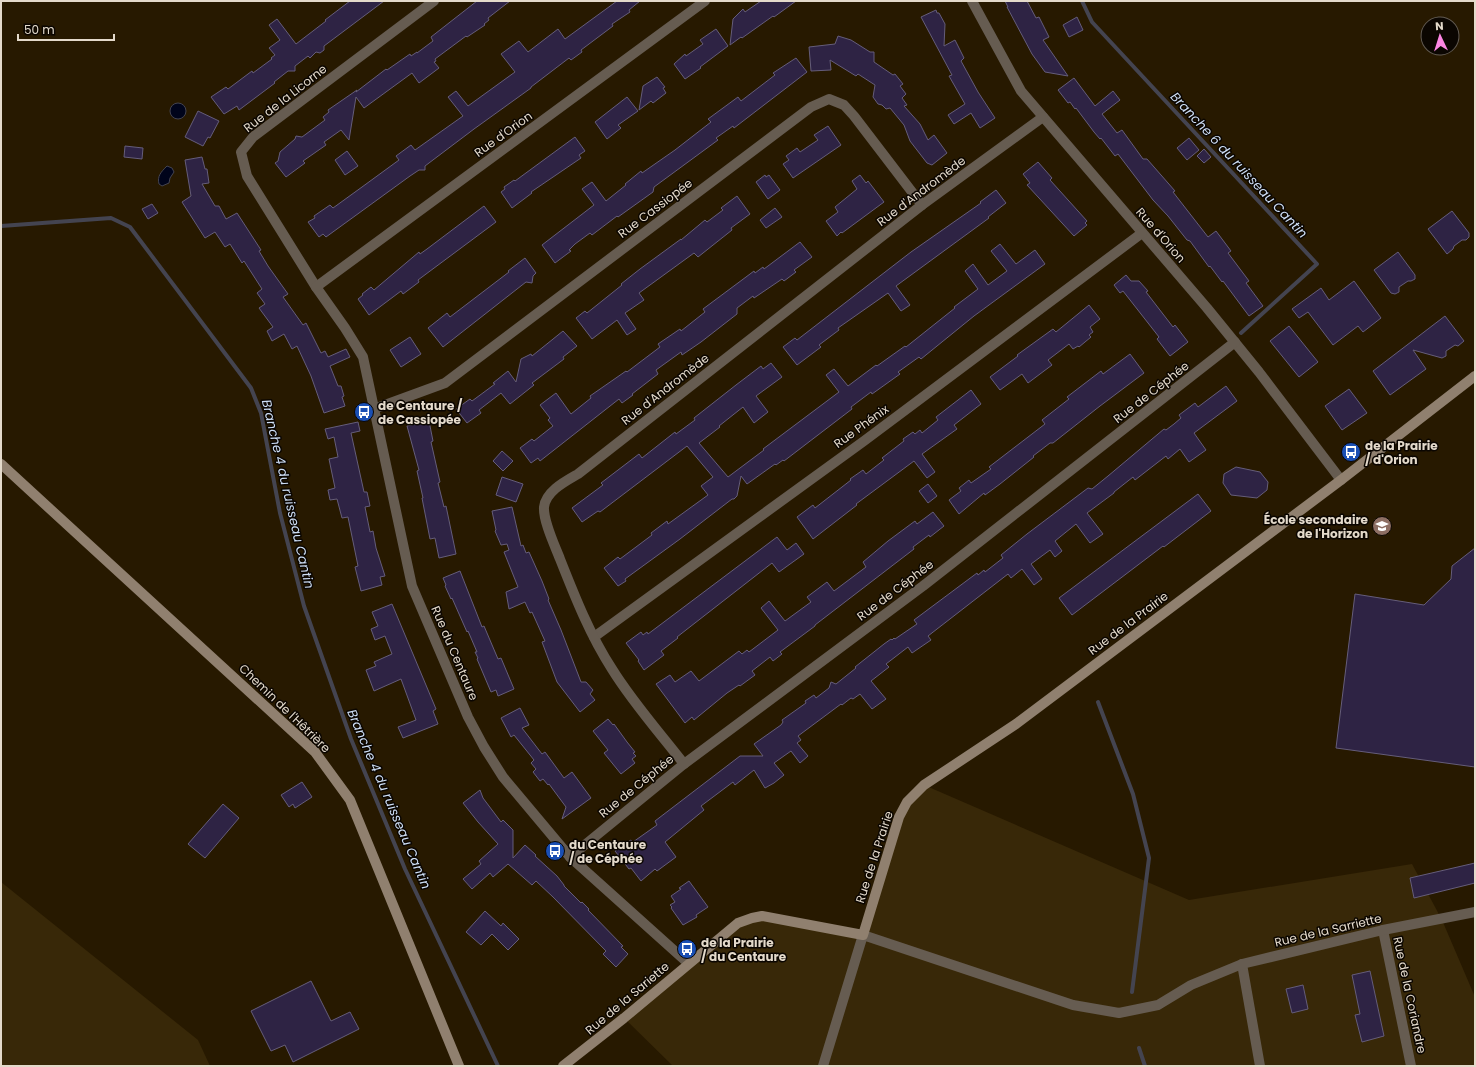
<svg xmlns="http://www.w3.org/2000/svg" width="1476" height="1067" viewBox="0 0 1476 1067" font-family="Poppins,sans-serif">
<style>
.green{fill:#382808}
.water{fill:#00041b;stroke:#444450}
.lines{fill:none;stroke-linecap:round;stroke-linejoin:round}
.stream{stroke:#444450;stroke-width:4}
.building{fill:#2e2344;stroke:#655d7a}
.street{stroke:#665c51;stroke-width:10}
.secondary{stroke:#90806f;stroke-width:10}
.labels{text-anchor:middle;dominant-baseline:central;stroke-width:3;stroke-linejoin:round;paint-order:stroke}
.street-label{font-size:12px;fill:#e4dacb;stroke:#0b0601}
.poi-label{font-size:12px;font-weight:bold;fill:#e4dacb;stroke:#0b0601;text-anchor:start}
.water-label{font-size:13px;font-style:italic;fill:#cedef5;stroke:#0b0601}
</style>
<rect width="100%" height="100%" fill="#271900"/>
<g class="green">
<path d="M924,785L1189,900L1412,864L1442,920L1475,997V1066H673L624,1018L752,918L863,935L899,817Z"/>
<path d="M1,882L198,1040L210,1066H1Z"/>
</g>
<g class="water">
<circle cx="178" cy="111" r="8"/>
<path d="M167,166L172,168L174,172L170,178L169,183L162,186L159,184C157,176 161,172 167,166Z"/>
</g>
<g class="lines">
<g class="stream">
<path d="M1082,1L1092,22L1317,264L1241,333"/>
<path d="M1,226L111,218L130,227L251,388L261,413L280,513L304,606L351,739L405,869L498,1066"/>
<path d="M1098,702L1133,794L1149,858L1132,992"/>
<path d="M1139,1048L1145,1066"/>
</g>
</g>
<g class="building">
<path d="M350,1H384L324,46V50L320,53L316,52L310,58L308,56L295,66V71H288L274,82L275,83L239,110L237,106L224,114L211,97L226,87L228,89L252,71L253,73L272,59L271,58L275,55L269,48L280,40L269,25L277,19L296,44L326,21L325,20Z"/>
<path d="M477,1H510L488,18L489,20L484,24L485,25L467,37L466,36L435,59L436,61L434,62L439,68L419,83L412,73L364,108L356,97L349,140L341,130L324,142L326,145L303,161L305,163L286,177L275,163L278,161L280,152L295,139L296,136L302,137L325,120L323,117L329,112L328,110L357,90L356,92L386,69L387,70L410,54L411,56L417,52V53L433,41L431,37Z"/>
<path d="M617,1H640L629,10L630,12L612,24L613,26L581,50L582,52L571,60L569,58L531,87V88L474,129L425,166V170H419L410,176L326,237L323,234L319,237L308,222L315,218L314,216L330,205L333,208L362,187L399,160L396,156L411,145L415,150L463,116L448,97L456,91L468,106L515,72L501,54L519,41L528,52L558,29L565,39Z"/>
<path d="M761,1H796L774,17L773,16L742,38L741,37L730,45L733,19L743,9L745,12Z"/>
<path d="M1005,1H1027L1036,18L1039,17L1049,37L1043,40L1068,76L1045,72L1032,54L1007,7H1008Z"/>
<path d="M936,10L937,13H939L945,24L944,46L955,40L964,58L961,61L978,92L995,118L980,128L971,113L954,124L948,115L965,104L949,76L952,75L921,17Z"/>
<path d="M1077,17L1083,30L1069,37L1063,25Z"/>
<path d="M716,29L728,46L700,67L701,68L685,79L674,64L685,54L686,56L703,44L700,40Z"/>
<path d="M838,36L851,40L870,52H874V62L893,75L895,74L903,84L900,86L906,94L902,98L907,105L904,106L920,124L928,140L934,135L947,153L932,165L927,163L910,141L904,125L890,108L886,109L882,105L878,104L873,97L875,85L858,74L856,76L830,60L831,70L811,71L809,47L835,44Z"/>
<path d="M796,58L807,72L734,128L733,126L716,138L718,140L654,187L653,192L618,217L617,216L592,235L590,233L575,244L569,250L571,251L555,263L542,245L594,205L582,189L592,182L606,201L626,185L625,184L641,171L642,173L675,150L711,122L708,119L738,97L741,101L775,75L773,73Z"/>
<path d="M657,77L665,87L663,88L666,93L653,103L651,101L639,110L643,86Z"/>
<path d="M1074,78L1095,106L1113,91L1120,100L1102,114L1117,133L1122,130L1143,159H1147L1175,191L1173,192L1208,237L1216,231L1231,251L1228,253L1249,281L1246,283L1263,306L1249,316L1223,281L1222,282L1210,266L1209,267L1190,241L1187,240L1168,216L1153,200L1118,154L1115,156L1101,138L1100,139L1094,132L1076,108L1075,109L1070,102L1068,103L1058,90Z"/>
<path d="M627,97L638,111L618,125L621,128L607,139L595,122Z"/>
<path d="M198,111L219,121L210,138L208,137L203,146L185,137Z"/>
<path d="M828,126L841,145L793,178L783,164L789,160L786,156L797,148L800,152L818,140L814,135Z"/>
<path d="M575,137L585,151L579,155L581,158L531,192L532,193L512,208L501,192L505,189L504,187L514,180L515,181Z"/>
<path d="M1189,138L1199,150L1187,160L1177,148Z"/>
<path d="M125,146L143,148L142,159L124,157Z"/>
<path d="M1204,149L1211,157L1204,163L1197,156Z"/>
<path d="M347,151L358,166L345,175L335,160Z"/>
<path d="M202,157L205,169H207L209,183L202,184L215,206H219L226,219L237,213L261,250L259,251L268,266L288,294L283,297L303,325L306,323L321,353L325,351L328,357L346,349L350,357L330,366L338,386H341L344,396L342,397L345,406L324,413L311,376L297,346L292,349L284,334L272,341L267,331L273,327L259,308L265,304L257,293L262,289L244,261L242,263L230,244L225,247L215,232L205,238L182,202L191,196L185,160Z"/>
<path d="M1038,162L1052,178L1050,180L1087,221L1085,223L1087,225L1074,236L1027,185L1030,183L1023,174Z"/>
<path d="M765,175L766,177L769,175L780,190L768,199L756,182Z"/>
<path d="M860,175L866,183L868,181L884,202L842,233L841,232L837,236L826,221L838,212L835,207L857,189L852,181Z"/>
<path d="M996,190L1006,203L988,217L989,218L896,286L910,305L901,311L888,293L838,328L839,330L819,345L821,347L797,365L783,347L795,338L797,340L911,252L981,203L980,202Z"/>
<path d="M737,196L750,214L731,228L732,230L698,257L694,253L639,293L644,300L625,313L636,329L627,335L617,320L592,339L576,318L585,311L587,313L622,285L621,284L640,269L681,239V240L705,220L707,222L723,210L721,208Z"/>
<path d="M152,204L158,213L148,219L142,209Z"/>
<path d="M484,206L496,222L418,280L419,282L403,294L401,291L369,315L358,299L363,295L362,294L371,287L374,290L419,252L420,254L427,249Z"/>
<path d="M775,208L782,217L766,228L760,220Z"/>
<path d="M1452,211L1469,233V237L1466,240H1462L1454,246L1453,249L1447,254L1428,229Z"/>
<path d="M800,242L812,257L794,270L796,272L784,281L782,279L754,298L753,296L737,308V314L701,342L682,355L681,352L656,370L658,374L632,394L633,395L622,403L619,399L540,461L538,458L531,463L520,448L532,439L534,441L553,426L548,420L550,418L540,405L556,393L571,414L591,398L590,396L626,371L627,372L660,347L658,344L680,329L681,331L705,312L703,309L746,277L754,271L755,273L763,267L764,269Z"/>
<path d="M1000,244L1016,264L1035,250L1045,264L974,316L921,359L919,357L898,372L900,374L872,394L871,392L851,407L852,409L784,461L783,460L776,465L775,464L747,484L741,476L737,496L734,499H732L680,539L625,579L626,581L618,586L604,568L618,557L620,559L652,535L651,533L667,521L668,524L708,495L701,486L713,477L687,446L600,512L598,511L582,522L572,508L603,485L601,483L639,454L642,458L675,432L676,434L695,420L694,418L736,385L761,366L763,369L771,363L782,377L756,396L768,412L754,423L743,407L719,426L720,427L699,443L728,477L764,450L763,449L839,392L826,375L834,369L848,386L876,365L877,366L905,346L906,347L955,308L954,307L978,289L965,271L973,264L988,285L1007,271L991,251Z"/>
<path d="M1398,252L1415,275V279L1411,281H1408L1399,287V292L1395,294L1391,293L1374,270Z"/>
<path d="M525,258L536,273L533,276L532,283L526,282L443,347L428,328L447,313L450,317L509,272L508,271Z"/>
<path d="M1126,275L1131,281H1139L1148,291L1146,292L1173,327L1175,325L1188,342L1170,356L1157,339L1159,337L1123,291L1120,293L1114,285Z"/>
<path d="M1354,281L1381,318L1363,332L1358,326L1333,345L1308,312L1299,318L1292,309L1321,288L1329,300Z"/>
<path d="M1089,305L1100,319L1090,327L1093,332L1089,335L1091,337L1079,347L1078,346L1073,349L1069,344L1048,360L1052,365L1028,383L1022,374L1000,390L990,377L1018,356L1017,355L1053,329L1056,332Z"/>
<path d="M1445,316L1464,341L1458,346L1455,345L1446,351V356L1442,358L1413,350L1426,369L1390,395L1373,371Z"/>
<path d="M1289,326L1318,362L1299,377L1270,341Z"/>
<path d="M563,331L577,346L563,357L564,359L532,383L534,385L510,404L501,393L479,410L481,413L467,423L456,409L470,399L472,401L495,384L493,383L508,371L516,382L521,359L531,354L532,356Z"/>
<path d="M410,337L421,354L401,367L390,350Z"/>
<path d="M1130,354L1144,373L1100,406L1053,443H1050L1033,456L1034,457L1000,484L985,495L984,493L959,514L949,500L961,491L959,488L969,480L971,483L991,469L989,467L1045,424L1042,420L1069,399L1067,397L1101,371L1103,374Z"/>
<path d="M1226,386L1237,401L1194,433L1206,450L1189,462L1180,449L1168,459L1166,456L1135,480L1133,477L1114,492V493L1087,513L1103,534L1090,543L1076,524L1055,541L1062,551L1055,557L1050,550L1031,564L1042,579L1034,585L1022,569L1011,578L1008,574L928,636L931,640L912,653L908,647L886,664L889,667L871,681L886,699L872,709L860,694L853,699L851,698L842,705L841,704L798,736L801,740L797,743L808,756L800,763L791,751L774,763L784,775L774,783L765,788L754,770L735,785L733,782L701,806L704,810L665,842L676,857L657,871L655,869L641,881L631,868L629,869L615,851L631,840L633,842L657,825L655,821L740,756H763L754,744L781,725L783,722L782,720L806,703L805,701L814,695L816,698L829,688L831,682L836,684L856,668L855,667L884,644L891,639L892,640L894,638L895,639L917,624L914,620L977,573L978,575L984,570L985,572L1003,558L1001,555L1027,534L1088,488L1092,489L1108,476L1164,429L1166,430L1174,424L1181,418L1179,415L1195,403L1198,407Z"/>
<path d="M1349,389L1367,413L1342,430L1325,406Z"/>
<path d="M971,390L981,404L954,425L957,429L922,454L935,472L927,478L914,461L856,504L857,505L813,539L797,517L813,505L815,508L851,480L850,479L863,470L866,474L884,460L882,458L904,441L903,439L913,432L915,434L920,430L922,433L938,420L936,417Z"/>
<path d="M429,421L433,441L431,442L440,482L438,483L444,507L446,506L456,554L439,558L435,538L430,539L422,498H423L417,471L419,470L407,426Z"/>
<path d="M358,422L360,431L351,433L364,492H367L370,506L365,507L370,532L373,531L376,548L385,576L380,577L382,585L361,591L355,567L358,566L348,517L342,518L337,499L330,500L328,490L335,488L329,459L338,457L334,437L328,439L325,429Z"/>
<path d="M502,451L513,461L503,471L493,461Z"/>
<path d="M1236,467L1260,472L1268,482L1267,490L1257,498L1231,495L1223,483L1224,474Z"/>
<path d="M502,477L523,484L516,502L496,495Z"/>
<path d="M928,484L937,496L928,503L919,491Z"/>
<path d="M1198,494L1211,511L1164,547L1163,546L1072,615L1059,598Z"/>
<path d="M512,507L521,546L523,545L526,553L529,552L542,581L549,599L548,600L561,630L581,682H586L593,690L590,694L595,700L580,712L557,682L542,642L545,641L532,612L530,613L525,602L509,609L506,592L518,587L504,552L509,550L507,544L501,545L495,531L496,530L492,511Z"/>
<path d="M933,512L944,526L930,537L929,535L913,547L914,549L815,625V626L780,652L782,654L773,661L770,657L752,671L755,675L740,686L739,685L727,693L694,720L692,717L685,723L656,684L670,675L675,682L691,671L699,681L739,651L742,654L747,650L749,652L778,630L761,608L769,601L785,621L811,602L807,597L827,582L834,591L866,567L863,562L888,541L915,521L917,524Z"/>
<path d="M777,537L787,550L796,543L804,554L779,572L772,563L677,637L678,638L661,651L664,655L644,670L638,661L639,660L626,643L641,632L643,635L647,632L648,634Z"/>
<path d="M1475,548V767L1336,748L1355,594L1424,605L1451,579L1452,566Z"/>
<path d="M460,571L482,627L484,626L498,659L501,658L514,689L498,696L496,690L491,692L477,659L478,658L475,652H477L468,631L467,632L452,598L451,599L445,586L446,585L443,578Z"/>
<path d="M392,604L436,709L433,711L438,724L403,738L398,727L416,720L401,679L374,691L366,670L376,666L374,662L392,654L385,636L375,640L371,629L378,626L372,612Z"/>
<path d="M520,708L529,725L522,728L542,754L545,752L564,778L572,772L591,798L562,819L566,807L549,784L548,785L543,779L540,781L533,772L536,769L531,763L534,760L514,735L511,737L501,718Z"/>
<path d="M608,719L613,725L614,724L627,742L635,752L633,753L636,756L632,759L635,763L621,774L604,753L608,750L593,731Z"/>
<path d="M302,782L312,797L295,808L293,804L289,807L281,795Z"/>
<path d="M480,790L483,798L501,822L503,820L513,830V858L525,845L536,855L535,856L557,876L564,885V886L581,903L582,902L589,909L588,910L623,946L621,947L628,954L616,967L603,954L606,951L553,897L536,881L532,885L508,864L493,877L490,873L472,889L463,879L481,864L479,861L498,844L478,822L463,803Z"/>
<path d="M223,804L239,818L205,858L188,844Z"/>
<path d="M1475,863V883L1414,898L1410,878Z"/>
<path d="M689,881L708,907L696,915L697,917L683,925L671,908L672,907L670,905L675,902L671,896L681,889L679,888Z"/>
<path d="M485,911L501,926L503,923L519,939L508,950L492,934L481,945L466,932Z"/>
<path d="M1370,971L1384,1036L1362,1042L1355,1015L1360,1014L1352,975Z"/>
<path d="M311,981L331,1021L350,1012L359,1029L293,1062L285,1045L271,1051L251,1011Z"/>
<path d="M1303,985L1308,1009L1292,1013L1286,989Z"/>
</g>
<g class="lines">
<g class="street">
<path d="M434,1L253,137L241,152L247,176L316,287L345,328L363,357L412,586L468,717L484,747L503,777L570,857L688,963"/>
<path d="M972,1L1021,91L1207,308L1259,372L1341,480"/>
<path d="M316,287L705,1"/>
<path d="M374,409L445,383L811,107L829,99L844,105L854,116L922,205"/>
<path d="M594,637L864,441L1142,233"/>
<path d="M684,764C660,733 633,703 612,669C590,635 575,597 560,559C555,546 543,521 544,507C546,491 566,481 578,474L922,205L1043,117"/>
<path d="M570,857L684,764L923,586L1235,342"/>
<path d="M1383,930L1411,1066"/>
<path d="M1242,964L1260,1066"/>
<path d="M823,1066L863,935L1073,1005L1119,1013L1158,1005L1191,985L1242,964L1383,930L1475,912"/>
</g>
<g class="secondary">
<path d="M1,464L315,752L350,800L459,1066"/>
<path d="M563,1066L624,1018L738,923L752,918L762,916L863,935L899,817L907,802L924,785L1016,724L1341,480L1475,376"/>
</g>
</g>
<defs>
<symbol id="bus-disc" viewBox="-11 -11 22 22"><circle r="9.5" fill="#1a4fb4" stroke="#0b0601"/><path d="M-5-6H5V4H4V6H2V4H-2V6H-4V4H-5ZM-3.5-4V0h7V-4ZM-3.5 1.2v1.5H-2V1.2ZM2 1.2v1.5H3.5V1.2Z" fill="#fff"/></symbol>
<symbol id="school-disc" viewBox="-11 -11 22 22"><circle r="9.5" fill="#8d6e63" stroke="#0b0601"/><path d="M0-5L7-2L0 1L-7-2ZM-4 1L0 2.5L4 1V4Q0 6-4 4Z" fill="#fff"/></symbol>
</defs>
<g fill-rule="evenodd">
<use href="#bus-disc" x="353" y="401" width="22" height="22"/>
<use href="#bus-disc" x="1340" y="441" width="22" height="22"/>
<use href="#school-disc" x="1371" y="515" width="22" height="22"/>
<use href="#bus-disc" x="544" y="840" width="22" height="22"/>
<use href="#bus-disc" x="676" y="938" width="22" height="22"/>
</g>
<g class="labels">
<g class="street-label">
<text transform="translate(285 98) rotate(-38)">Rue de la Licorne</text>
<text transform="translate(503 134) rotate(-36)">Rue d'Orion</text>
<text transform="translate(921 191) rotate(-37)">Rue d'Andromède</text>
<text transform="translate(655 208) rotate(-37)">Rue Cassiopée</text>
<text transform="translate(1161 235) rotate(49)">Rue d'Orion</text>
<text transform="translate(665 389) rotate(-38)">Rue d'Andromède</text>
<text transform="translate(1151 392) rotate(-38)">Rue de Céphée</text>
<text transform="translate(861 426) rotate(-36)">Rue Phénix</text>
<text transform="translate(895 590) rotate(-37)">Rue de Céphée</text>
<text transform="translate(1128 623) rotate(-37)">Rue de la Prairie</text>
<text transform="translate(455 653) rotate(67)">Rue du Centaure</text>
<text transform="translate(285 708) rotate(44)">Chemin de l'Hêtrière</text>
<text transform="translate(636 786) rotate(-39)">Rue de Céphée</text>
<text transform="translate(874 857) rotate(-72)">Rue de la Prairie</text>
<text transform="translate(1328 930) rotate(-13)">Rue de la Sarriette</text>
<text transform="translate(1410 995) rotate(78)">Rue de la Coriandre</text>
<text transform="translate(627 998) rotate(-40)">Rue de la Sariette</text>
</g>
<g class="poi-label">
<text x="378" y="405">de Centaure /<tspan x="378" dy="14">de Cassiopée</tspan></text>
<text x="1365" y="445">de la Prairie<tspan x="1365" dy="14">/ d'Orion</tspan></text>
<text x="1368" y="519" text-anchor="end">École secondaire<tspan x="1368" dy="14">de l'Horizon</tspan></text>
<text x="569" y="844">du Centaure<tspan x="569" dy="14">/ de Céphée</tspan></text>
<text x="701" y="942">de la Prairie<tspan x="701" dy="14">/ du Centaure</tspan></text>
</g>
<g class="water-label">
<text transform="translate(1239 165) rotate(47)">Branche 6 du ruisseau Cantin</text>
<text transform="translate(288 494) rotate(77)">Branche 4 du ruisseau Cantin</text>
<text transform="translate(389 799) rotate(67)">Branche 4 du ruisseau Cantin</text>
</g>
</g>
<rect width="1476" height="1067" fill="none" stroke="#e4dacb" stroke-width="4"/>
<g transform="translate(1440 36) rotate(356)"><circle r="19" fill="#0b0601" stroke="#625b52"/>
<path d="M0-3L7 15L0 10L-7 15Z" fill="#fc86e3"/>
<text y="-6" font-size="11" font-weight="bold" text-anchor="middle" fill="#e4dacb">N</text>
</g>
<path d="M18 34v6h96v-6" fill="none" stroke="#e4dacb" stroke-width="2"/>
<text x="24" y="34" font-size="12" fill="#e4dacb" stroke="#0b0601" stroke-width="3" paint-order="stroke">50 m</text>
</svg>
